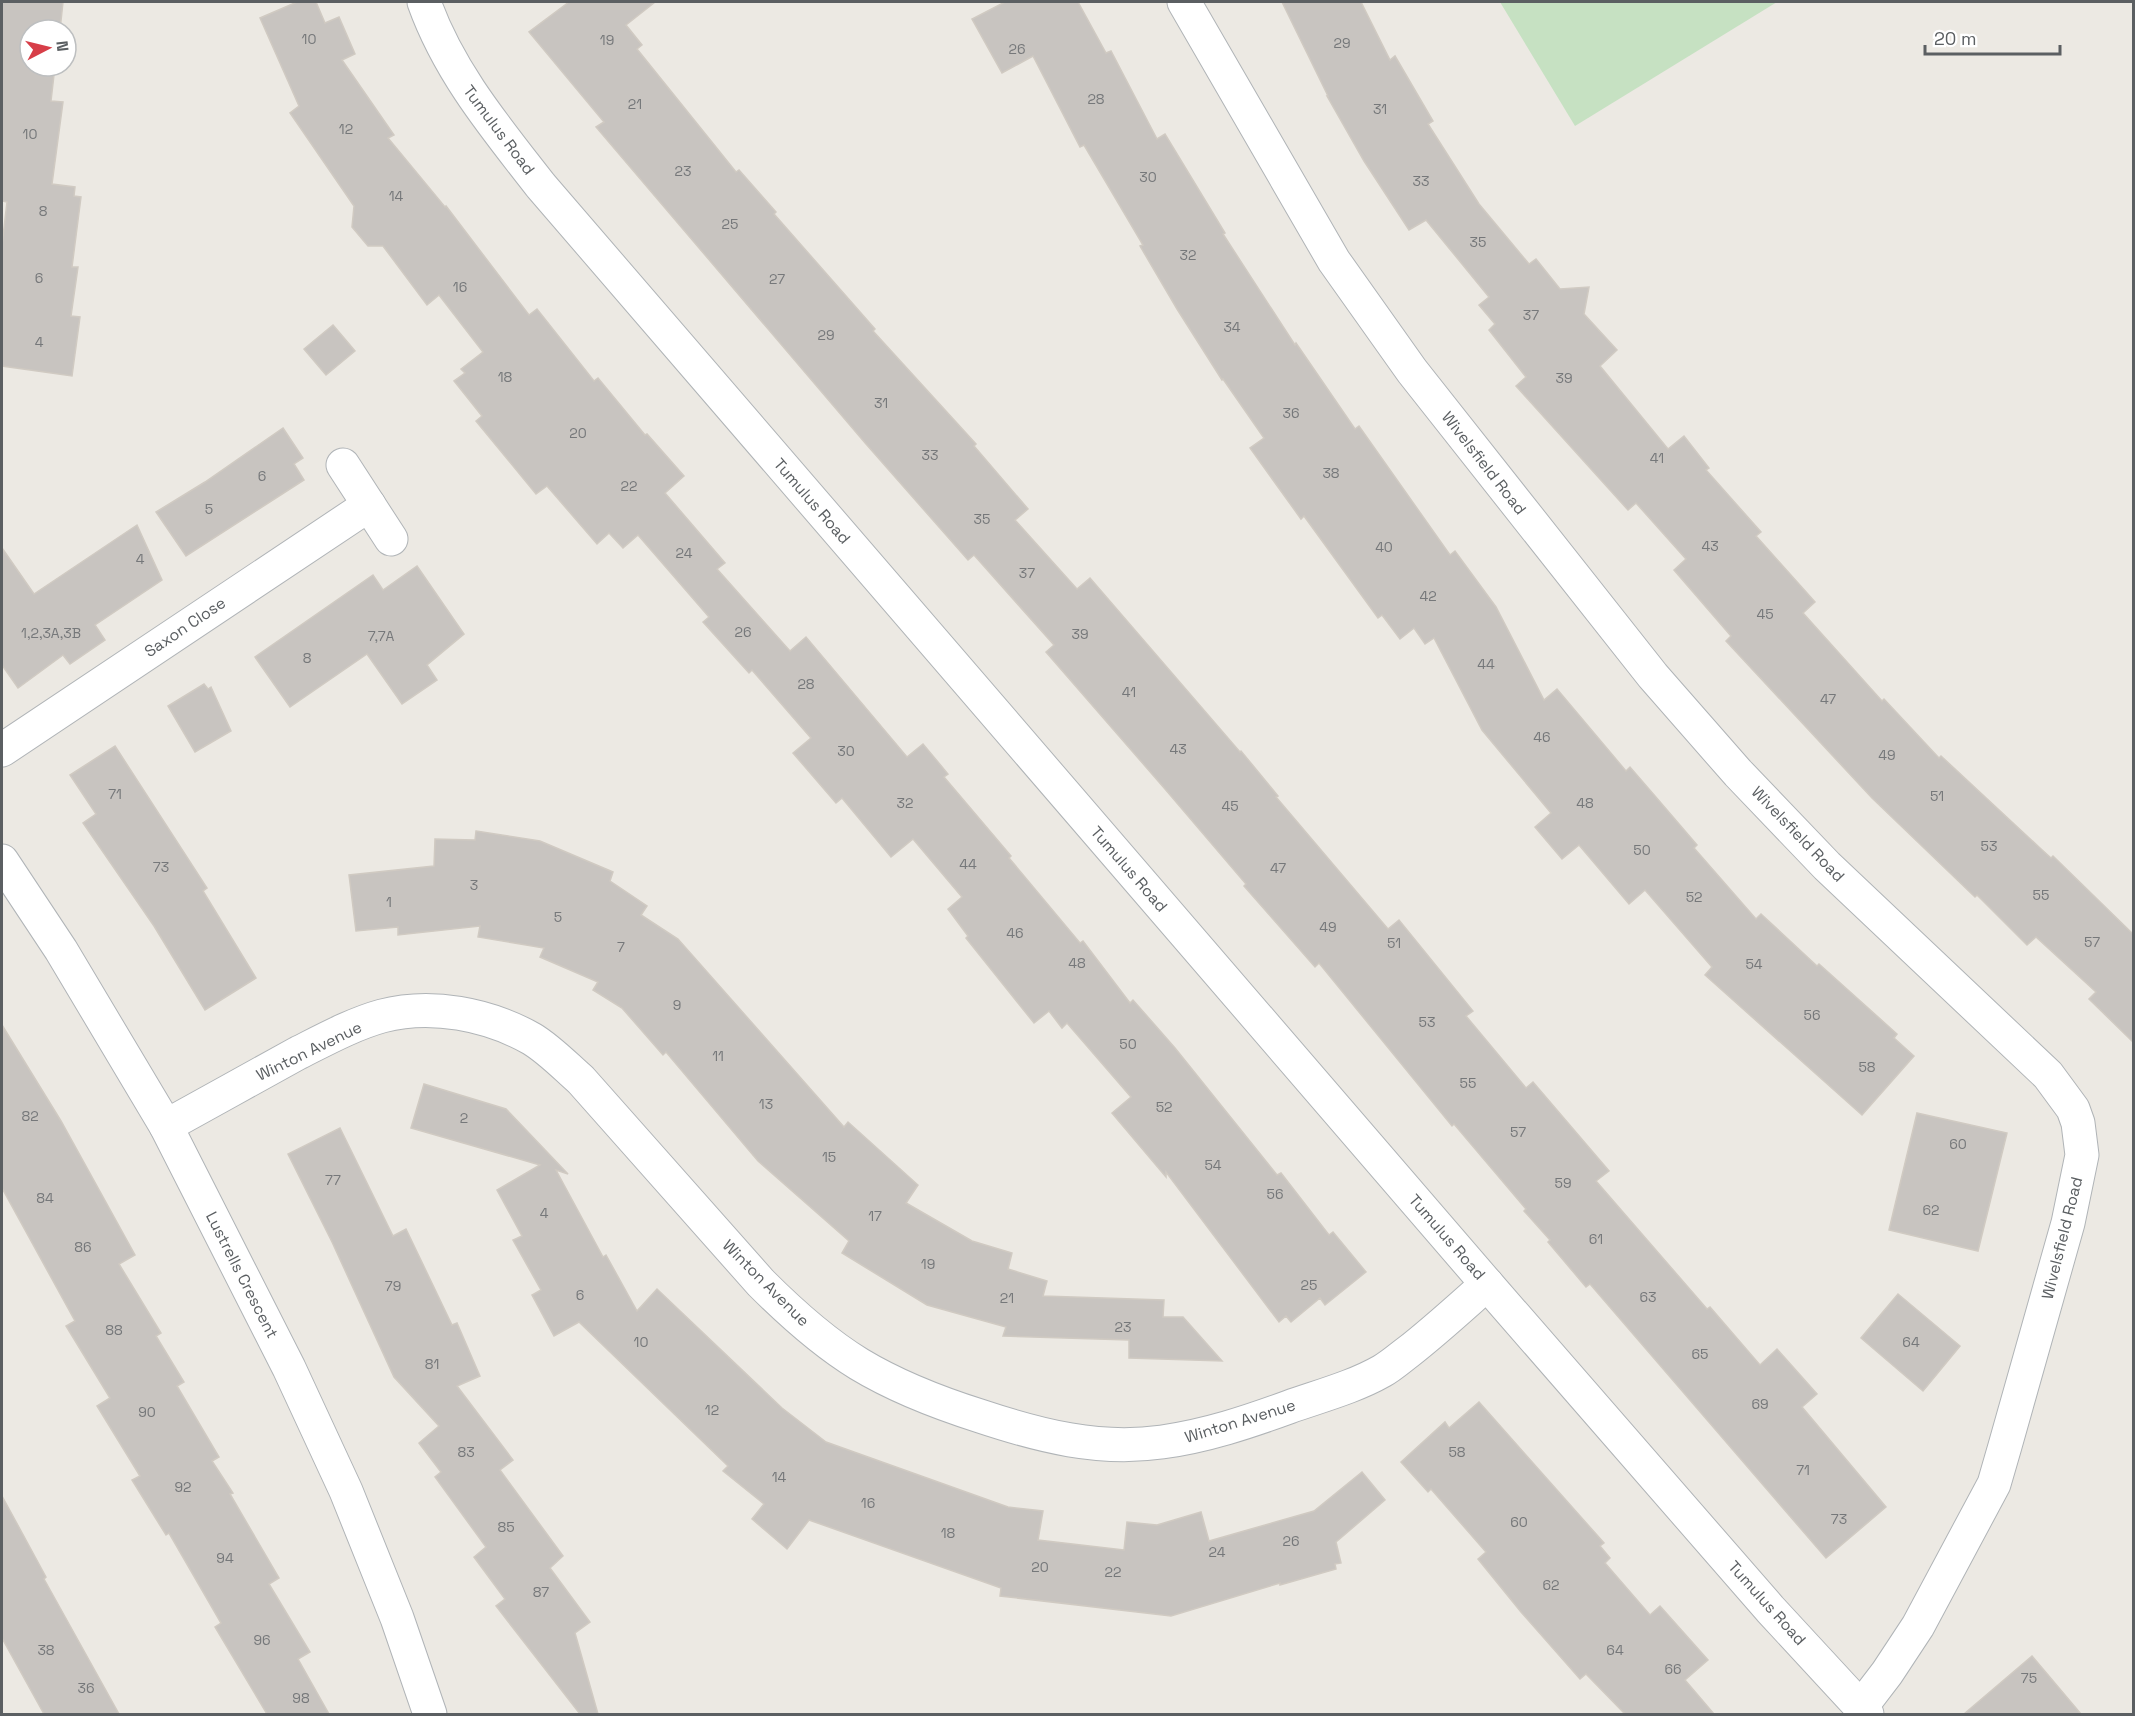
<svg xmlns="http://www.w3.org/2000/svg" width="2135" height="1716" viewBox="0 0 2135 1716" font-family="'Space Grotesk',sans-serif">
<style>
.green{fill:#c6e1c2}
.building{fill:#c8c4c0;stroke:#d0cac2;stroke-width:1.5}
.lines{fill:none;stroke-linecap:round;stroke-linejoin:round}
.minor-casing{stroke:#b0b4b7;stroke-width:35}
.minor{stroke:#fff;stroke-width:33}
.labels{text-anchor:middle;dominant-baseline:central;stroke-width:5;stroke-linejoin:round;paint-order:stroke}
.number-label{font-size:14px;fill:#76787a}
.street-label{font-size:16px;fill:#5b5f62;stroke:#fff}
</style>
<rect width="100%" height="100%" fill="#ece9e3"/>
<path class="green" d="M1500,2H1777L1575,126Z"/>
<g class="building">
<path d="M2,2H63L60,30H30V66H55L51,101L63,102L52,184L75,187L74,196L81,197L72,267H78L71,316L80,317L72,376L2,366V245L7,202L2,201Z"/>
<path d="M297,2H316L325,23L339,17L355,54L342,60L394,135L388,138L445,207L446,206L529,315L537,309L594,381L598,378L645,435L647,434L684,476L665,493L725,563L717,569L790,651L806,637L907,757L923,744L948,774L944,777L1011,856L1009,858L1080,943L1083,941L1130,1003L1133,1000L1175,1048L1277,1175L1281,1173L1329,1235L1333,1232L1366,1272L1325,1305L1320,1298L1291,1322L1286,1316L1279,1322L1166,1172V1177L1112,1113L1131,1097L1067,1023L1062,1028L1049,1011L1034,1023L966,938L968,936L948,909L962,897L913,839L891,857L842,798L836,803L793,753L811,738L752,670L749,673L703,622L709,617L638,535L623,548L609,533L597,544L547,486L536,494L476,421L482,416L454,381L465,373L461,369L483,352L439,295L427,305L383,246H368L352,227L354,206L290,113L299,106L260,18Z"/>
<path d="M569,2H655L626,25L642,45L637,49L736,172L739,170L776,212L774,214L875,329L873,331L976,444L974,446L1028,509L1015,520L1077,589L1090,578L1240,752L1241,751L1278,796L1276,797L1388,929L1399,920L1473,1011L1466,1016L1526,1088L1533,1082L1609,1171L1596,1181L1707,1309L1710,1307L1760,1365L1777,1349L1817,1394L1802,1407L1886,1507L1826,1558L1590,1284L1586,1287L1548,1242L1550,1240L1524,1211L1526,1209L1454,1124L1452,1126L1319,963L1315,967L1244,886L1246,884L1165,789L1046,652L1054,645L974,555L968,560L866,444L596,127L604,122L529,32Z"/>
<path d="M1005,2H1078L1106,53L1111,51L1157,139L1165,134L1225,233L1223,234L1295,345L1296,343L1355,429L1359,426L1450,555L1455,551L1496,607L1544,700L1557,689L1626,771L1630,767L1655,796L1697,845L1694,848L1756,919L1761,914L1817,966L1819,964L1897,1034L1894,1038L1914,1056L1862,1115L1705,975L1712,967L1645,890L1629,904L1579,845L1562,859L1535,827L1551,813L1482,730L1434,638L1425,644L1414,628L1400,639L1382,615L1378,618L1304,516L1301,519L1250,448L1264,438L1223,379L1222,380L1177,309L1140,246L1143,245L1084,145L1080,147L1033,56L1002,73L972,19Z"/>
<path d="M1282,2H1361L1390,60L1395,56L1433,121L1428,124L1479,204L1529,264L1536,259L1560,289L1589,287L1584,314L1617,350L1600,366L1668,449L1684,436L1709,468L1706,470L1761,532L1756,536L1815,602L1803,613L1882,701L1884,699L1939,758L1941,756L2040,848L2051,858L2053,856L2133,934V1042L2089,999L2096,992L2036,937L2027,945L1977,895L1975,897L1872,798L1726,641L1731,636L1674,570L1686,559L1636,503L1628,510L1516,386L1526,377L1489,330L1495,324L1479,305L1489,297L1426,220L1409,230L1364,161L1327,96H1328Z"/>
<path d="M333,325L355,351L326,375L304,349Z"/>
<path d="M283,428L303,458L294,464L304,480L186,556L156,512L205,482Z"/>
<path d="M137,525L162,580L95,625L105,640L70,664L63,655L18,688L2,665V548L34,594Z"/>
<path d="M417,566L464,634L427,665L437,680L402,704L367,654L290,707L255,657L373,575L383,590Z"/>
<path d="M204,684L208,689L211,687L231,731L195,752L168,706Z"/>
<path d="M115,746L207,888L203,891L256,978L205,1010L154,926L83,823L96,814L70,775Z"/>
<path d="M476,831L540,841L613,872L610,881L647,906L641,915L678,939L844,1127L848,1122L918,1185L906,1203L972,1241L1012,1253L1008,1269L1047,1281L1043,1296L1164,1300L1163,1317H1183L1222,1361L1129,1358V1340L1003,1336L1006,1327L927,1305L842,1253L849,1241L758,1161L666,1052L663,1055L622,1008L593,990L598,982L540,957L544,948L478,937L480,926L398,935V927L356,931L349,875L434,866L435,839L475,840Z"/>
<path d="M2,1025L61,1121L135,1255L119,1264L161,1333L156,1336L184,1382L177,1386L219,1457L212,1461L233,1493L230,1494L279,1578L269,1584L310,1652L298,1659L329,1714H267L215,1627L221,1623L169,1533L166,1535L132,1480L140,1476L97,1406L110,1398L66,1326L75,1321L2,1188Z"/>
<path d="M424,1084L506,1109L568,1174L556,1170L603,1257L606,1255L637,1311L657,1289L782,1408L826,1442L1008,1507L1043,1511L1038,1540L1124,1550L1127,1522L1157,1525L1201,1512L1209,1541L1314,1511L1362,1472L1385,1500L1336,1542L1341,1563L1335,1564L1336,1569L1280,1585V1583L1171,1616L1000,1596L1001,1588L809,1520L787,1549L752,1519L764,1504L723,1471L728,1466L579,1322L554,1336L532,1295L541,1290L513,1240L522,1236L497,1190L540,1165L411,1128Z"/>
<path d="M1917,1113L2007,1133L1978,1251L1889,1230Z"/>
<path d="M340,1128L393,1236L406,1229L452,1325L457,1323L480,1376L457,1386L513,1460L500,1470L563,1556L550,1568L590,1622L575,1633L598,1714H580L496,1606L505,1599L474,1557L486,1547L435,1477L441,1472L419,1443L439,1426L394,1377L332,1242L288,1154Z"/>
<path d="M1898,1294L1960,1346L1923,1391L1861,1338Z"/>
<path d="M1479,1402L1604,1543L1600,1546L1610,1558L1605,1563L1650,1615L1660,1606L1708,1660L1685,1680L1714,1714H1625L1586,1674L1580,1679L1521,1612L1478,1559L1486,1552L1431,1489L1428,1492L1401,1462L1445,1422L1449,1428Z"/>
<path d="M2,1496L46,1577L44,1579L119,1714H44L2,1638Z"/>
<path d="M2032,1656L2081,1714H1964Z"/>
</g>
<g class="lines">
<defs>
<g id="minor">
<path d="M424,2C449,72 495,127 541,186L1487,1284L1770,1609L1867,1714"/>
<path d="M1184,2L1334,261L1412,371L1653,676L1738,773L1827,866L2048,1075L2073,1109L2078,1123L2082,1155L2068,1223L2005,1446L1994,1484L1918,1626L1887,1673L1861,1707"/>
<path d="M343,465L391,539"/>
<path d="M2,750L369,505"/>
<path d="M2,861L61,950L166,1126L289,1368L346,1491L397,1618L430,1714"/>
<path d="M166,1126C210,1102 254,1077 298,1053C324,1040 353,1024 382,1016C431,1003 488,1014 532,1039C550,1050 565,1066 581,1080L761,1283C791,1313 823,1342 859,1364C897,1387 939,1403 980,1416C1040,1436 1099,1451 1162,1442C1206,1436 1248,1422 1289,1407C1320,1396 1354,1387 1382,1371C1391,1366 1400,1358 1408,1352C1435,1331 1461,1307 1487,1284"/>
</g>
</defs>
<use href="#minor" class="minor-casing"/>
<use href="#minor" class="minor"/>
</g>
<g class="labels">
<g class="number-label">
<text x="309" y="39">10</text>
<text x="607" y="40">19</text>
<text x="1342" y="43">29</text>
<text x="1017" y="49">26</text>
<text x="1096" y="99">28</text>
<text x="635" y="104">21</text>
<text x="1380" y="109">31</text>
<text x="346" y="129">12</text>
<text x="30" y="134">10</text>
<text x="683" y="171">23</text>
<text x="1148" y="177">30</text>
<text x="1421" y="181">33</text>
<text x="396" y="196">14</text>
<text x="43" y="211">8</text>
<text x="730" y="224">25</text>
<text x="1478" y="242">35</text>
<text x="1188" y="255">32</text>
<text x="39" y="278">6</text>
<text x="777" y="279">27</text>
<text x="460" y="287">16</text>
<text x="1531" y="315">37</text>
<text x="1232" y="327">34</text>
<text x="826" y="335">29</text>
<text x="39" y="342">4</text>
<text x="505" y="377">18</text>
<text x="1564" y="378">39</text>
<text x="881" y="403">31</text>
<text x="1291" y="413">36</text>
<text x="578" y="433">20</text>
<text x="930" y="455">33</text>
<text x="1657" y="458">41</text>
<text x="1331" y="473">38</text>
<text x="262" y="476">6</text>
<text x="629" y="486">22</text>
<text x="209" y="509">5</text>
<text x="982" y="519">35</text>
<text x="1710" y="546">43</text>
<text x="1384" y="547">40</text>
<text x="684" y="553">24</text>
<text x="140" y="559">4</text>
<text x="1027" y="573">37</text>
<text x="1428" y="596">42</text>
<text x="1765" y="614">45</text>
<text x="743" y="632">26</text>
<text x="51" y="633">1,2,3A,3B</text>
<text x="1080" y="634">39</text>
<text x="381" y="636">7,7A</text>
<text x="307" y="658">8</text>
<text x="1486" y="664">44</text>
<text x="806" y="684">28</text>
<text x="1129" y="692">41</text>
<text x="1828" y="699">47</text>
<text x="1542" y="737">46</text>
<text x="1178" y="749">43</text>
<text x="846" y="751">30</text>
<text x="1887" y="755">49</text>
<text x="115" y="794">71</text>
<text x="1937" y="796">51</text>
<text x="905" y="803">32</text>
<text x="1585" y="803">48</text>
<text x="1230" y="806">45</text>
<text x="1989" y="846">53</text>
<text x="1642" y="850">50</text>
<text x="968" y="864">44</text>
<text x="161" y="867">73</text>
<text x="1278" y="868">47</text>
<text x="474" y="885">3</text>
<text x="2041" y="895">55</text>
<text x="1694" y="897">52</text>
<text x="389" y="902">1</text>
<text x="558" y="917">5</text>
<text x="1328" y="927">49</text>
<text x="1015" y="933">46</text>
<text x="2092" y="942">57</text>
<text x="1394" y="943">51</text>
<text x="621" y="947">7</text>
<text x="1077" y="963">48</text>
<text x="1754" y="964">54</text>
<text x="677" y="1005">9</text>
<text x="1812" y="1015">56</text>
<text x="1427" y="1022">53</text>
<text x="1128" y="1044">50</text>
<text x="718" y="1056">11</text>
<text x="1867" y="1067">58</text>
<text x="1468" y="1083">55</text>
<text x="766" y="1104">13</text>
<text x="1164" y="1107">52</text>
<text x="30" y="1116">82</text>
<text x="464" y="1118">2</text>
<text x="1518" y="1132">57</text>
<text x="1958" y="1144">60</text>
<text x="829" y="1157">15</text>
<text x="1213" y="1165">54</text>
<text x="333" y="1180">77</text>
<text x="1563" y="1183">59</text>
<text x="1275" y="1194">56</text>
<text x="45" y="1198">84</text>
<text x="1931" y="1210">62</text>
<text x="544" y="1213">4</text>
<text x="875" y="1216">17</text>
<text x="1596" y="1239">61</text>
<text x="83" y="1247">86</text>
<text x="928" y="1264">19</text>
<text x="1309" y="1285">25</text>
<text x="393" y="1286">79</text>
<text x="580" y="1295">6</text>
<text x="1648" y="1297">63</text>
<text x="1007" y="1298">21</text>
<text x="1123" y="1327">23</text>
<text x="114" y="1330">88</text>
<text x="641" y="1342">10</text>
<text x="1911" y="1342">64</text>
<text x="1700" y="1354">65</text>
<text x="432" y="1364">81</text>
<text x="1760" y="1404">69</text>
<text x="712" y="1410">12</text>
<text x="147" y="1412">90</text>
<text x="466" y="1452">83</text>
<text x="1457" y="1452">58</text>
<text x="1803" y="1470">71</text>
<text x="779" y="1477">14</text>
<text x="183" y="1487">92</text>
<text x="868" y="1503">16</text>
<text x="1839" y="1519">73</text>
<text x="1519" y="1522">60</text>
<text x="506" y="1527">85</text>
<text x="948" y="1533">18</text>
<text x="1291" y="1541">26</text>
<text x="1217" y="1552">24</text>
<text x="225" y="1558">94</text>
<text x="1040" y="1567">20</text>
<text x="1113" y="1572">22</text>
<text x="1551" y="1585">62</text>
<text x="541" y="1592">87</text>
<text x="262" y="1640">96</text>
<text x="46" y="1650">38</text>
<text x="1615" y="1650">64</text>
<text x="1673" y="1669">66</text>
<text x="2029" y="1678">75</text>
<text x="86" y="1688">36</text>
<text x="301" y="1698">98</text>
</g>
<g class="street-label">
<text transform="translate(499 130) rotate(53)">Tumulus Road</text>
<text transform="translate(1484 463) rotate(52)">Wivelsfield Road</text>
<text transform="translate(812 501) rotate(49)">Tumulus Road</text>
<text transform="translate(185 627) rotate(-34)">Saxon Close</text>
<text transform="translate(1798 834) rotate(46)">Wivelsfield Road</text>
<text transform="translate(1129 869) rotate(49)">Tumulus Road</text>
<text transform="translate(309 1051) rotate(-26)">Winton Avenue</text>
<text transform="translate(1447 1237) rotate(49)">Tumulus Road</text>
<text transform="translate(2062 1238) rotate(-76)">Wivelsfield Road</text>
<text transform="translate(242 1275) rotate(63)">Lustrells Crescent</text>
<text transform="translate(766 1283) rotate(45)">Winton Avenue</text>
<text transform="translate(1240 1421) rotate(-17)">Winton Avenue</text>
<text transform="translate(1767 1603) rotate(48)">Tumulus Road</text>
</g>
</g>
<rect width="2135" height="1716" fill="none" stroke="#5b5f62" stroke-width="6"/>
<g transform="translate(48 48) rotate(83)"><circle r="28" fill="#ffffff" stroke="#bdbfc0" stroke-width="1.5"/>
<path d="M0-4.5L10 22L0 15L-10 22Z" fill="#d73e48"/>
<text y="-9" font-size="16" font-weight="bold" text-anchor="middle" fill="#5b5f62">N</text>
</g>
<path d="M1925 45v9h135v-9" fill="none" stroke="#5b5f62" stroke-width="3"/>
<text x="1934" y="45" font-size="18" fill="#5b5f62" stroke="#ffffff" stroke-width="4.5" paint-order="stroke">20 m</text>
</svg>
